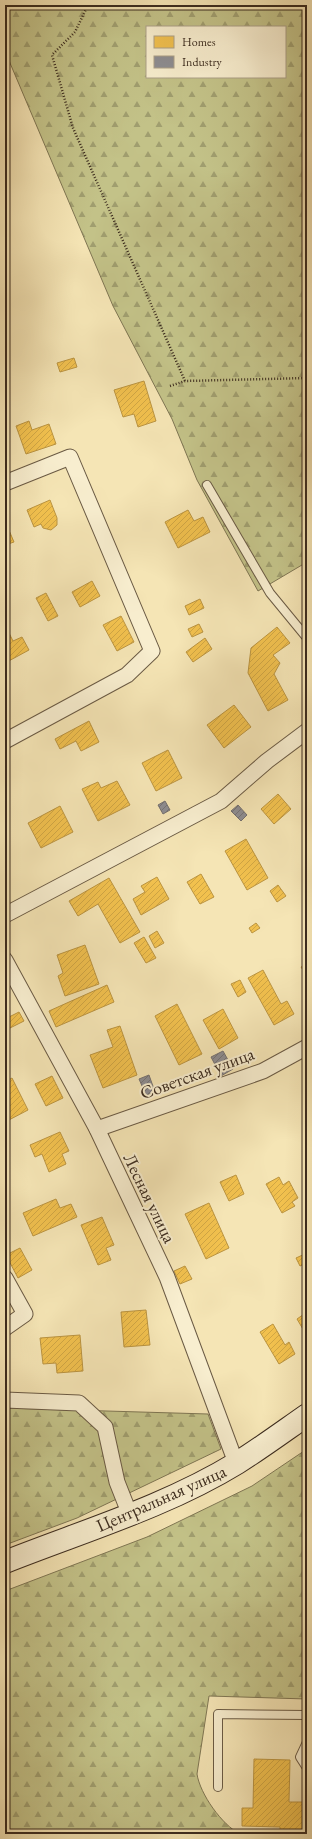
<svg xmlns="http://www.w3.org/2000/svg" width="312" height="1839" viewBox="0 0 312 1839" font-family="'EB Garamond',serif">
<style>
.forest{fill:url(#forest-firs);stroke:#7f7653;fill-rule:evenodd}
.homes{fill:url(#homes-hatch);stroke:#bb9440}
.industry{fill:url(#industry-hatch);stroke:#74706f}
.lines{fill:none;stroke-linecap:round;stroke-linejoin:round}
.lane-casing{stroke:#6a5a44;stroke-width:10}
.street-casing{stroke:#6a5a44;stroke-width:17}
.secondary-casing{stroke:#3b2b1e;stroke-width:24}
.path{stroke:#3b2b1e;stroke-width:2.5;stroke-dasharray:1 2;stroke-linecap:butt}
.lane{stroke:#f8eecf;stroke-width:8}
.street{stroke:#f8eecf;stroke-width:15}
.secondary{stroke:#f8eecf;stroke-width:22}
.labels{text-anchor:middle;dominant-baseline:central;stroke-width:4;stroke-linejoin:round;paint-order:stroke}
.street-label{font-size:18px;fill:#3b2b1e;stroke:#f8eecf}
</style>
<defs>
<pattern id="forest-firs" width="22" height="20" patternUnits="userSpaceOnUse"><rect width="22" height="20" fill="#c3c288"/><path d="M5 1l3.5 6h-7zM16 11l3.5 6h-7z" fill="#a09e6f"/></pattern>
<pattern id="homes-hatch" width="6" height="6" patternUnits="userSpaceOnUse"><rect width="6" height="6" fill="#f2c14e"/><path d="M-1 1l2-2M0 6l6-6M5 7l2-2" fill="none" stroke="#d0a644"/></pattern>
<pattern id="industry-hatch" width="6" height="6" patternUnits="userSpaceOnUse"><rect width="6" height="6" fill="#8d8d92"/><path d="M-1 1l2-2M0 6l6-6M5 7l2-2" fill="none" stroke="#747377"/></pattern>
</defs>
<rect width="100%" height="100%" fill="#f5e5b5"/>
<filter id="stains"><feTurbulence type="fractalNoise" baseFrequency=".005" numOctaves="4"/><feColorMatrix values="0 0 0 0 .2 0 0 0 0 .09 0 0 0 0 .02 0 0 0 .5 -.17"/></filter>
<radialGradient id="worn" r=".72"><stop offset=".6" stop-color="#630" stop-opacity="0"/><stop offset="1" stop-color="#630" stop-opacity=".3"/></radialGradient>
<g class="forest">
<path d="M5,5H307V562L258,591L197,480L172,419L113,306L10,63L5,46ZM147,27H285V77H147Z"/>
<path d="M5,1408L208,1414L221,1449L77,1518L5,1545Z"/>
<path d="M307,1449V1699L209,1696L197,1774C200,1794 222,1825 240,1834H5V1670L7,1668C7,1642 5,1617 5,1591L147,1537L252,1486Z"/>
</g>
<g class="homes">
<path d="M74,358L77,367L60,372L57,363Z"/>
<path d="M144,381L156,421L138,427L134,414L123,417L114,390Z"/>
<path d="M29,421L32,430L49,424L56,444L26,454L16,426Z"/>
<path d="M50,500L57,518V525L51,530L43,528L41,524L34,527L27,510Z"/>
<path d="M188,510L194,521L203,517L210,532L178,548L165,522Z"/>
<path d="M5,521L14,542L5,545Z"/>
<path d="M92,581L100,596L80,607L72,592Z"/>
<path d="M46,593L58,616L48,621L36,598Z"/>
<path d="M200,599L204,608L189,615L185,606Z"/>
<path d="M121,616L134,642L117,651L103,625Z"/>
<path d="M199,624L203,632L192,637L188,629Z"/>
<path d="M277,627L290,643L273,655L280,663L274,674L288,700L268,711L248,673L251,648Z"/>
<path d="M8,631L13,641L22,637L29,650L5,663V632Z"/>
<path d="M205,638L212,649L193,662L186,652Z"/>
<path d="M234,705L251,727L224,748L207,725Z"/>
<path d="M89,721L99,742L81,751L76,741L60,749L55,739Z"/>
<path d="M168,750L182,778L156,791L142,763Z"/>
<path d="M117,781L130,805L98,821L82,789L98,782L101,788Z"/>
<path d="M278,794L291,809L274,824L261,809Z"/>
<path d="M60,806L73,832L41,848L28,823Z"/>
<path d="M246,839L268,878L247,890L225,851Z"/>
<path d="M201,874L214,897L200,904L187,882Z"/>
<path d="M157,877L169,899L141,915L133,899L145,892L141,886Z"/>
<path d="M109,878L140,932L120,943L98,904L78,916L69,901Z"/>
<path d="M278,885L286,896L277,902L270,891Z"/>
<path d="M256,923L260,928L252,933L249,928Z"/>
<path d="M157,931L164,943L155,948L149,936Z"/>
<path d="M144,937L156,958L146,963L134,943Z"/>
<path d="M85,945L99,984L65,996L58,976L63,973L57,955Z"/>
<path d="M307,964V976L301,967Z"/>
<path d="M263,970L281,1004L287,1001L294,1014L274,1025L248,978Z"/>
<path d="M240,980L246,992L238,997L231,984Z"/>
<path d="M107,985L114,1002L56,1027L49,1011Z"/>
<path d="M177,1004L202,1054L179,1065L155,1016Z"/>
<path d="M223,1009L238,1038L219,1049L203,1020Z"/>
<path d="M19,1012L24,1021L8,1029L5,1019Z"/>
<path d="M120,1026L137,1075L103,1088L90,1055L113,1047L107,1030Z"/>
<path d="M52,1076L63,1098L46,1106L35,1084Z"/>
<path d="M12,1078L28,1110L5,1122V1082Z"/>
<path d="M60,1132L69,1151L62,1154L66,1164L49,1172L42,1154L35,1157L30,1145Z"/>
<path d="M236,1175L244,1194L229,1201L220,1182Z"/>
<path d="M279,1177L283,1185L289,1181L298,1198L292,1202L295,1206L282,1213L266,1184Z"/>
<path d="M56,1199L60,1208L71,1204L77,1217L33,1236L23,1213Z"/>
<path d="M209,1203L229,1248L206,1259L185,1214Z"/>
<path d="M102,1217L114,1245L106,1248L111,1260L98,1265L81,1225Z"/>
<path d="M20,1248L32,1270L18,1278L6,1255Z"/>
<path d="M307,1253V1263L300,1266L296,1258Z"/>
<path d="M185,1266L192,1279L180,1284L174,1271Z"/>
<path d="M146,1310L150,1345L124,1347L121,1312Z"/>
<path d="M307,1312V1336L297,1319Z"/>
<path d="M273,1324L285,1345L289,1342L295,1354L279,1364L260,1332Z"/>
<path d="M80,1335L83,1371L57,1373L56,1363L43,1364L40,1338Z"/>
<path d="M254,1759L290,1760L289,1802H307V1834H280V1827L242,1826V1808H253Z"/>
</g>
<g class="industry">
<path d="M165,801L170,810L163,814L158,805Z"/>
<path d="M238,805L247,815L241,821L231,811Z"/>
<path d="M223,1051L233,1069L221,1076L211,1057Z"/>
<path d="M149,1075L155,1092L146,1095L139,1079Z"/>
</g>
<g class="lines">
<defs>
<g id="lane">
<path d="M207,485L270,593L307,638"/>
<path d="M307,1742L300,1757L307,1768"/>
<path d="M218,1787V1714L307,1715"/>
</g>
<g id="street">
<path d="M5,483L70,457L152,651L127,675L5,741"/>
<path d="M5,915L221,801L267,761L307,731"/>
<path d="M5,960L97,1129L167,1277L236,1463"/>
<path d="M97,1129L263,1071L307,1047"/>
<path d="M5,1278L25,1314L5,1328"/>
<path d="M5,1400L79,1403L105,1427L117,1482L130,1515"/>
</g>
<path id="secondary" d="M5,1562C83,1531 165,1507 237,1463C261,1448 284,1431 307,1415"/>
</defs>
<use href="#lane" class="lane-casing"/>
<use href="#street" class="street-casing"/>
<use href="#secondary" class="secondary-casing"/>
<g class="path">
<path d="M88,5L75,32L52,55L73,128L185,381"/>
<path d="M170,386L185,381L307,378"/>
</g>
<use href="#lane" class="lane"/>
<use href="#street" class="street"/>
<use href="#secondary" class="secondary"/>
</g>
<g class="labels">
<g class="street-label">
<text transform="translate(197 1073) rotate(-20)">Советская улица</text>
<text transform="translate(150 1198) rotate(64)">Лесная улица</text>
<text transform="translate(161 1498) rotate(-24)">Центральная улица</text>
</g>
</g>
<rect width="312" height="1839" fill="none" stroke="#f5e5b5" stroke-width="20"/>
<rect x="6" y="6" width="300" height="1827" fill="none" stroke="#3b2b1e" stroke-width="2"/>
<rect x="10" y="10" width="292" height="1819" fill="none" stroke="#3b2b1e"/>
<rect x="146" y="26" width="140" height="52" fill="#f8eecf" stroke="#aca088"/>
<rect x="154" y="36" width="20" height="12" fill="#f2c14e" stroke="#aca088"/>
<text x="182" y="46" font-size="12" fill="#3b2b1e">Homes</text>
<rect x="154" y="56" width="20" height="12" fill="#8d8d92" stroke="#aca088"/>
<text x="182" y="66" font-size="12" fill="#3b2b1e">Industry</text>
<rect width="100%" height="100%" filter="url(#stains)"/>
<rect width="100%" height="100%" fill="url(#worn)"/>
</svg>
